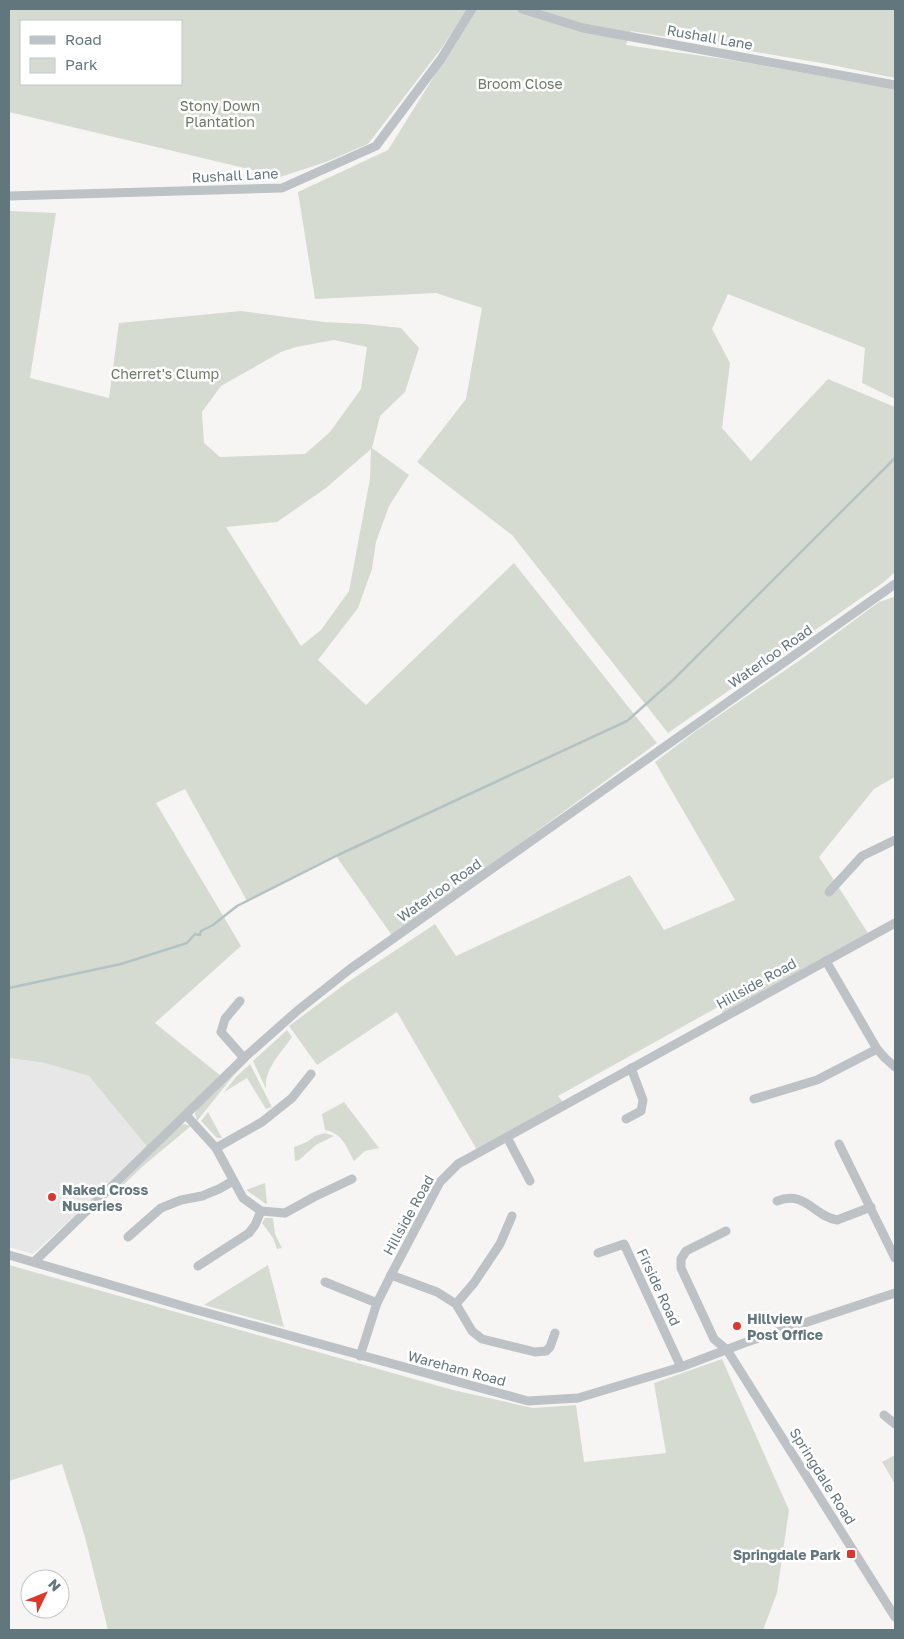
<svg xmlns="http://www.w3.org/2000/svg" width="904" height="1639" viewBox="0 0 904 1639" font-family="'Golos Text',sans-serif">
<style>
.built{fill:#e6e7e6}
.green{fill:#d6dbd2;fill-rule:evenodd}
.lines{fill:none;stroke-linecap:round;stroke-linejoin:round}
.stream{stroke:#b3c3c4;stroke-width:2.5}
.minor{stroke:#bcc2c5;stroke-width:9}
.poi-dot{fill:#dc372c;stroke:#fff;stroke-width:2}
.labels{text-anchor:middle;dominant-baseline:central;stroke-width:5;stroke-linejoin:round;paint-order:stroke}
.street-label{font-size:14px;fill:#62767d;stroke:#fff}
.park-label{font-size:14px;fill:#6c7a64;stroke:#fff}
.poi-label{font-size:14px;font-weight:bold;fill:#62767d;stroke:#fff;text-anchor:start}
</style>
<rect width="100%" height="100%" fill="#f6f5f3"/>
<path class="built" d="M9,1058L45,1063L89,1076L148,1148L33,1254L9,1247Z"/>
<g class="green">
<path d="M9,9H468L441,49L368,144L326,162L274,179V175L9,112ZM21,21H181V84H21Z"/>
<path d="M476,9H895V78L827,64L631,31L626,45L731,60L895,89V399L862,383L865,348L728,294L712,329L730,363L722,428L751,461L828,379L895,407V572L884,582L668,733L512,535L417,462L466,399L482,308L436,293L315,299L298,192L388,150Z"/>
<path d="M9,211L56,213L30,378L109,398L119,323L241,311L324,322L365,324L401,328L419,348L405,392L380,416L372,448L409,475L389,506L376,542L372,569L358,608L318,660L366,705L514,563L657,743L393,937L336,856L247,901L185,789L156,803L241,946L155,1023L221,1076L148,1148L89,1076L45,1063L9,1058ZM334,340L367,347L361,389L330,432L305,454L220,457L204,443L202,412L221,386L281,352L296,347ZM371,449L370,479L349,591L321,630L301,646L226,527L277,522L326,488Z"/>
<path d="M894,597L895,598V777L874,789L819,857L868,933L723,1013L718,1007L558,1096L563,1102L477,1150L397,1012L317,1065L289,1026L345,984L435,924L456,956L630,875L664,930L735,900L655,762L696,731L803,658L879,602Z"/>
<path d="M287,1030L292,1037C281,1053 264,1069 266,1089L253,1061Z"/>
<path d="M247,1058L248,1061L234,1075L197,1121L195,1113L197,1109Z"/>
<path d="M250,1064L272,1107L266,1109L247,1078L224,1092L236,1077Z"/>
<path d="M344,1102L379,1148L365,1151L354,1161C346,1146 343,1134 325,1130L322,1114Z"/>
<path d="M208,1112L222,1138H217L201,1121Z"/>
<path d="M184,1124L191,1126L143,1166L113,1195L112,1193L180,1126Z"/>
<path d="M325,1133L334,1136L316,1145L299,1160L295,1161L294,1147L307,1142L315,1136Z"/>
<path d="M265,1183L267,1203L266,1204L246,1190Z"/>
<path d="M265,1218H273L275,1234L282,1248L277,1249L273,1238L262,1223Z"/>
<path d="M9,1265L453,1390L533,1408L576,1405L584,1462L666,1453L654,1383L722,1359L789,1510L777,1593L763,1630H108L85,1537L62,1464L9,1481Z"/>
<path d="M268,1265L284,1327L204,1305Z"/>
<path d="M895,1455V1484L882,1462Z"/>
</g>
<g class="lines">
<path class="stream" d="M9,988L121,964L187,943L195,934L200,935L201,931L213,925L237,906L338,855L627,721L673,680L895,458"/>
<g class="minor">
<path d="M522,9L583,28L895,85"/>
<path d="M9,196L282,188L376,146L441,59L472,9"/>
<path d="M829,892L862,856L895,840"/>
<path d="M826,961L877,1049L885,1058L895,1067"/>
<path d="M240,1001L225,1019L221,1032L244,1058"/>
<path d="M754,1099L817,1080L877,1049"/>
<path d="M186,1115L216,1148L243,1198L261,1211L285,1213L314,1197L352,1179"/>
<path d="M626,1119L641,1111L643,1100L631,1068"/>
<path d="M507,1137L530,1181"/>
<path d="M839,1144L895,1258"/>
<path d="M216,1148L262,1122L292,1098L311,1074"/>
<path d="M777,1201C806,1190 813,1216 837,1220L871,1207"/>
<path d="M726,1231L686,1251L681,1259V1268L714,1339L727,1350L895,1617"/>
<path d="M128,1237L161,1208L181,1200L202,1196L219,1189L233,1181"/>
<path d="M598,1253L624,1244L681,1367"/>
<path d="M9,1255L193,1309L528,1401L578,1398L681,1367L744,1343L895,1293"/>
<path d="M34,1262L244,1058L297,1011L350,969L895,584"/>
<path d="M198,1266L249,1233L255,1225L261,1211"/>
<path d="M391,1275L437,1292L456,1304L472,1331L482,1339L535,1352L546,1351L550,1347L555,1333"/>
<path d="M325,1282L377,1303"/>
<path d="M456,1304L474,1283L500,1244L512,1216"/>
<path d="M360,1356L377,1303L391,1275L440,1182L458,1164L895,923"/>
<path d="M884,1415L895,1424"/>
</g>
</g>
<g class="poi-dot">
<circle cx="52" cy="1197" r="5"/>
<circle cx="737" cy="1326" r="5"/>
<rect x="846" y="1549" width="10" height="10" rx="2.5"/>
</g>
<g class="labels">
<g class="street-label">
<text transform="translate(710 37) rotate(10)">Rushall Lane</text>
<text transform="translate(235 175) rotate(-3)">Rushall Lane</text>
<text transform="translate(770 656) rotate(-35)">Waterloo Road</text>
<text transform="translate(439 890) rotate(-35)">Waterloo Road</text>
<text transform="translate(756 983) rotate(-29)">Hillside Road</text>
<text transform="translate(408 1215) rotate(-61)">Hillside Road</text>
<text transform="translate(659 1287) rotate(65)">Firside Road</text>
<text transform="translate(457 1368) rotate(15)">Wareham Road</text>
<text transform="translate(823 1476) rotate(58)">Springdale Road</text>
</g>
<g class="park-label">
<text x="520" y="83">Broom Close</text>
<text x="220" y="105">Stony Down<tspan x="220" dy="16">Plantation</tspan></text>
<text x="165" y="373">Cherret's Clump</text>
</g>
<g class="poi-label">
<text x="62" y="1189">Naked Cross<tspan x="62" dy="16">Nuseries</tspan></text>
<text x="747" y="1318">Hillview<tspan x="747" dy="16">Post Office</tspan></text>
<text x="841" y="1554" text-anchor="end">Springdale Park</text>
</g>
</g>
<rect width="904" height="1639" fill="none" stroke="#62767d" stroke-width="20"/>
<rect x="20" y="20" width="162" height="65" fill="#ffffff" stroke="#c0c8cb"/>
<rect x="30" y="36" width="25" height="8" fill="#bcc2c5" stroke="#c0c8cb"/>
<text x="65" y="45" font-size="15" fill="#62767d">Road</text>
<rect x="30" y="58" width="25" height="15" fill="#d6dbd2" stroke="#c0c8cb"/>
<text x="65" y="70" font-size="15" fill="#62767d">Park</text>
<g transform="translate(45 1594) rotate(47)"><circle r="24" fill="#ffffff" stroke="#c0c8cb"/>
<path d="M0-4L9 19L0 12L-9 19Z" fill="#dc372c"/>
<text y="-8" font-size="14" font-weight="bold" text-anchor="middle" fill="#62767d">N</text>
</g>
</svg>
